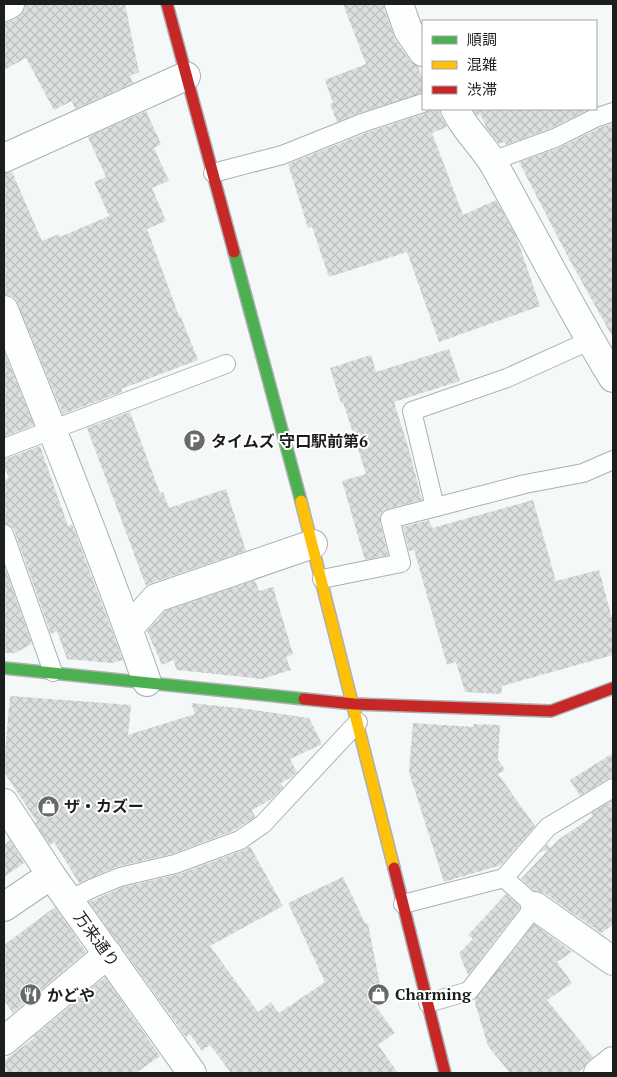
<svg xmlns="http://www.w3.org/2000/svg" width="617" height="1077" viewBox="0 0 617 1077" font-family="'PT Serif','Noto Sans JP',serif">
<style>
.building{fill:url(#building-cross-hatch)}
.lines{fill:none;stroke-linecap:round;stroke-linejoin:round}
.lane-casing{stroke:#aeb0b0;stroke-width:20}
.street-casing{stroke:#aeb0b0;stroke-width:30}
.fast-casing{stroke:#aeb0b0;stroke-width:14}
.slow-casing{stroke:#aeb0b0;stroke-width:14}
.jam-casing{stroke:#aeb0b0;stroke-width:14}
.lane{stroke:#fdfefe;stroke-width:18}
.street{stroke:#fdfefe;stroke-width:28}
.fast{stroke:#4caf50;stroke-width:11}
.slow{stroke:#ffc107;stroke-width:11}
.jam{stroke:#c62828;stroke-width:11}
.labels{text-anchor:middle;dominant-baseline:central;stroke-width:4;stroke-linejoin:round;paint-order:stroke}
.poi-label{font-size:16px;font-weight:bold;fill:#1c1e1e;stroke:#fff;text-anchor:start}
.street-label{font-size:16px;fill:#1c1e1e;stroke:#fff}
</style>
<defs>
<pattern id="building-cross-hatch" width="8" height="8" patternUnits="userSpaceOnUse" patternTransform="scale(1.25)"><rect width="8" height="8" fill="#dcdfdf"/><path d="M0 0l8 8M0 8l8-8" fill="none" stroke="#bcbfbf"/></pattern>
</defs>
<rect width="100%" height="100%" fill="#f4f8f8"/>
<g class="building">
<path d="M25,4H125L139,72L130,76L133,83L75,109L72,101L54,110L26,58L4,70V23L11,21L17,18L23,12Z"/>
<path d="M343,4H384V9L395,39L410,61L418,66L423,81V93L359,113L337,122L330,104L333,103L325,80L366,64Z"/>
<path d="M432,109H439L441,116L447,127L432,133L463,215L496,200L517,238L540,306L439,342L407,252L329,277L312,227L308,228L288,164L366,133L426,113Z"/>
<path d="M472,109H590L551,128L506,145L504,142L499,144L487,129L480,114L477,116Z"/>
<path d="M146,111L161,144L154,148L169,181L152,188L166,221L147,229L179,316L180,315L198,360L121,389L122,392L63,414L18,304L13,297L7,295H4V173L12,172L42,241L59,234L60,237L109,216L94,182L106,177L88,137Z"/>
<path d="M613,123V338L567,255L519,162L559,148L599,128Z"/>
<path d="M449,349L460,381L394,402L409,450L422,500L387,509L382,512L380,517V522L388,555L365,560L342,481L366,474L343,402L341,403L330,368L371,355L376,372Z"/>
<path d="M4,351L34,425L4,437Z"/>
<path d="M130,412L160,493L163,492L169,508L226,489L246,551L151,583L146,586L87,428Z"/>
<path d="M40,446L68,526L72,524L123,660L112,663L67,659L57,631L51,634L14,530L10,526L4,524V480L9,478L4,467V458H8Z"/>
<path d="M533,500L556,581L599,570L613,622V655L502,686L501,694L465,692L456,662L447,665L414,550L409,551L403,527L429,520L432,528Z"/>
<path d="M4,565L32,644L15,653H4Z"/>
<path d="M255,580L259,591L273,587L293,654L286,657L291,670L262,679L177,670L173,660L162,665L147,631L156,621L159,620V618L165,611Z"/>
<path d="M10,696L131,705L128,735L195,714L191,703L248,709L309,718L322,744L290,759L297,772L292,777L281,783L283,787L270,800L252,810L255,817L235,830L172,854L116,867L79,883L54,842L50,845L35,823L37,822L4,772V752H5Z"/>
<path d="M413,723L474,727L473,724L500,725L498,759L505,770L498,774L535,826L501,865L444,882L409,772Z"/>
<path d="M613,753V777L608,779L580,796L570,780Z"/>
<path d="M613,800V925L601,933L544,893L537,891H534L521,879L548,850L540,852L547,844L550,848L558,840L593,816L591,813Z"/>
<path d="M10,840L24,863L4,877V845Z"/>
<path d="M250,846L283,906L210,946L258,1012L271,1002L279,1013L325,982L288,903L343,877L365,923L368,924L380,985L367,994L395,1033L378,1045L398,1073H231L210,1045L202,1051L190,1034L186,1037L89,902L123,887L179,874L244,850Z"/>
<path d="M506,894L520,906V908L468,975L459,953L473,939L468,935Z"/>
<path d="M55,907L86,952L13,1013L4,1001V945Z"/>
<path d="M534,924L572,952L557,962L572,983L547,1000L593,1057L588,1061L583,1068L577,1073H510L488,1046L475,1003V999Z"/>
<path d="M105,977L160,1056L136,1073H4V1061L34,1038L33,1037Z"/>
</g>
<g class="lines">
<defs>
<g id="lane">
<path d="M492,161L555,138L595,118L613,112"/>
<path d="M213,173L282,155L362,123L423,103"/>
<path d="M4,448L226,364"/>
<path d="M435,507L412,411L507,378L591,340"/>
<path d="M4,534L53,672"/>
<path d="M322,579L401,563L390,519L525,484L583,473L613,460"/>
<path d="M69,900L93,888L120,877L175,864L240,840L263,824L358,722"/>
<path d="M403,904L504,878"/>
<path d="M428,1003L469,991L535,906L504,878L548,827L613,788"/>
</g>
<g id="street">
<path d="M399,4L408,30L423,52"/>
<path d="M4,7L10,4"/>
<path d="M455,109C465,131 485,147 496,168C535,238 571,310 613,378"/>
<path d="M4,158L186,76"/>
<path d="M4,310C54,433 103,556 147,682"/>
<path d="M128,629L156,598L313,544"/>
<path d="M4,803L51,875L192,1073"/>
<path d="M535,906L613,961"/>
<path d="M4,907L51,875"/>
<path d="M4,1041L108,954"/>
<path d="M598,1073L613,1061"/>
</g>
<g id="fast">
<path d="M234,252L301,501"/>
<path d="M4,668L304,699"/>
</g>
<path id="slow" d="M301,501L394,868"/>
<g id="jam">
<path d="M167,4L234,252"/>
<path d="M304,699L354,704L551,711L613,688"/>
<path d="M394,868L445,1073"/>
</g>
</defs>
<use href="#lane" class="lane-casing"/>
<use href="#street" class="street-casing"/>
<use href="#fast" class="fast-casing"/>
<use href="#slow" class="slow-casing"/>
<use href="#jam" class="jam-casing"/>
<use href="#lane" class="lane"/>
<use href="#street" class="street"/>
<use href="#fast" class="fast"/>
<use href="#slow" class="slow"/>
<use href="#jam" class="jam"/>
</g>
<defs>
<symbol id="parking-disc" viewBox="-11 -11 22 22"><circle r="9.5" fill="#686a6a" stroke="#fff"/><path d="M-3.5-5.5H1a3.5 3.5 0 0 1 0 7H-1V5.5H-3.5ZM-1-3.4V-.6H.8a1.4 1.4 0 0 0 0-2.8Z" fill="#fff"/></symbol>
<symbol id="shop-disc" viewBox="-11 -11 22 22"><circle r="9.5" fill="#686a6a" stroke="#fff"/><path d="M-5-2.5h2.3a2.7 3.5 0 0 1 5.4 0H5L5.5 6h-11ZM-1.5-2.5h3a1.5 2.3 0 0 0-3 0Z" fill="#fff"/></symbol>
<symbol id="restaurant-disc" viewBox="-11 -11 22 22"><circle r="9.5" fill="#686a6a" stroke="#fff"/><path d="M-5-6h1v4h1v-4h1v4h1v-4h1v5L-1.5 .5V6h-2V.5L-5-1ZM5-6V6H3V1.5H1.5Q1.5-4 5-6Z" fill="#fff"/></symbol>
</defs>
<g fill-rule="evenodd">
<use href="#parking-disc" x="182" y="428" width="25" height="25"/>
<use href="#shop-disc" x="36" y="794" width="25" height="25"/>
<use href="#shop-disc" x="366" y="982" width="25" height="25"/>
<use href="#restaurant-disc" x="18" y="982" width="25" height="25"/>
</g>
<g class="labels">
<g class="poi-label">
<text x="211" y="441">タイムズ 守口駅前第6</text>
<text x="64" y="806">ザ・カズー</text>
<text x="395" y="994">Charming</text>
<text x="47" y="995">かどや</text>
</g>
<g class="street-label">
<text transform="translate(97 939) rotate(54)">万来通り</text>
</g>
</g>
<rect width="617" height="1077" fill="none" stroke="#1c1e1e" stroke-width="10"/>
<rect x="422" y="20" width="175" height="90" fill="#ffffff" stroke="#a4a5a5"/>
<rect x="432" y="36" width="25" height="8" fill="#4caf50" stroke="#a4a5a5"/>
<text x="467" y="45" font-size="15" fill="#1c1e1e">順調</text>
<rect x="432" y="61" width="25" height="8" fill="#ffc107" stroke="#a4a5a5"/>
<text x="467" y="70" font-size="15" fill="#1c1e1e">混雑</text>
<rect x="432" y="86" width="25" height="8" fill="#c62828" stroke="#a4a5a5"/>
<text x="467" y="95" font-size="15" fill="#1c1e1e">渋滞</text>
</svg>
